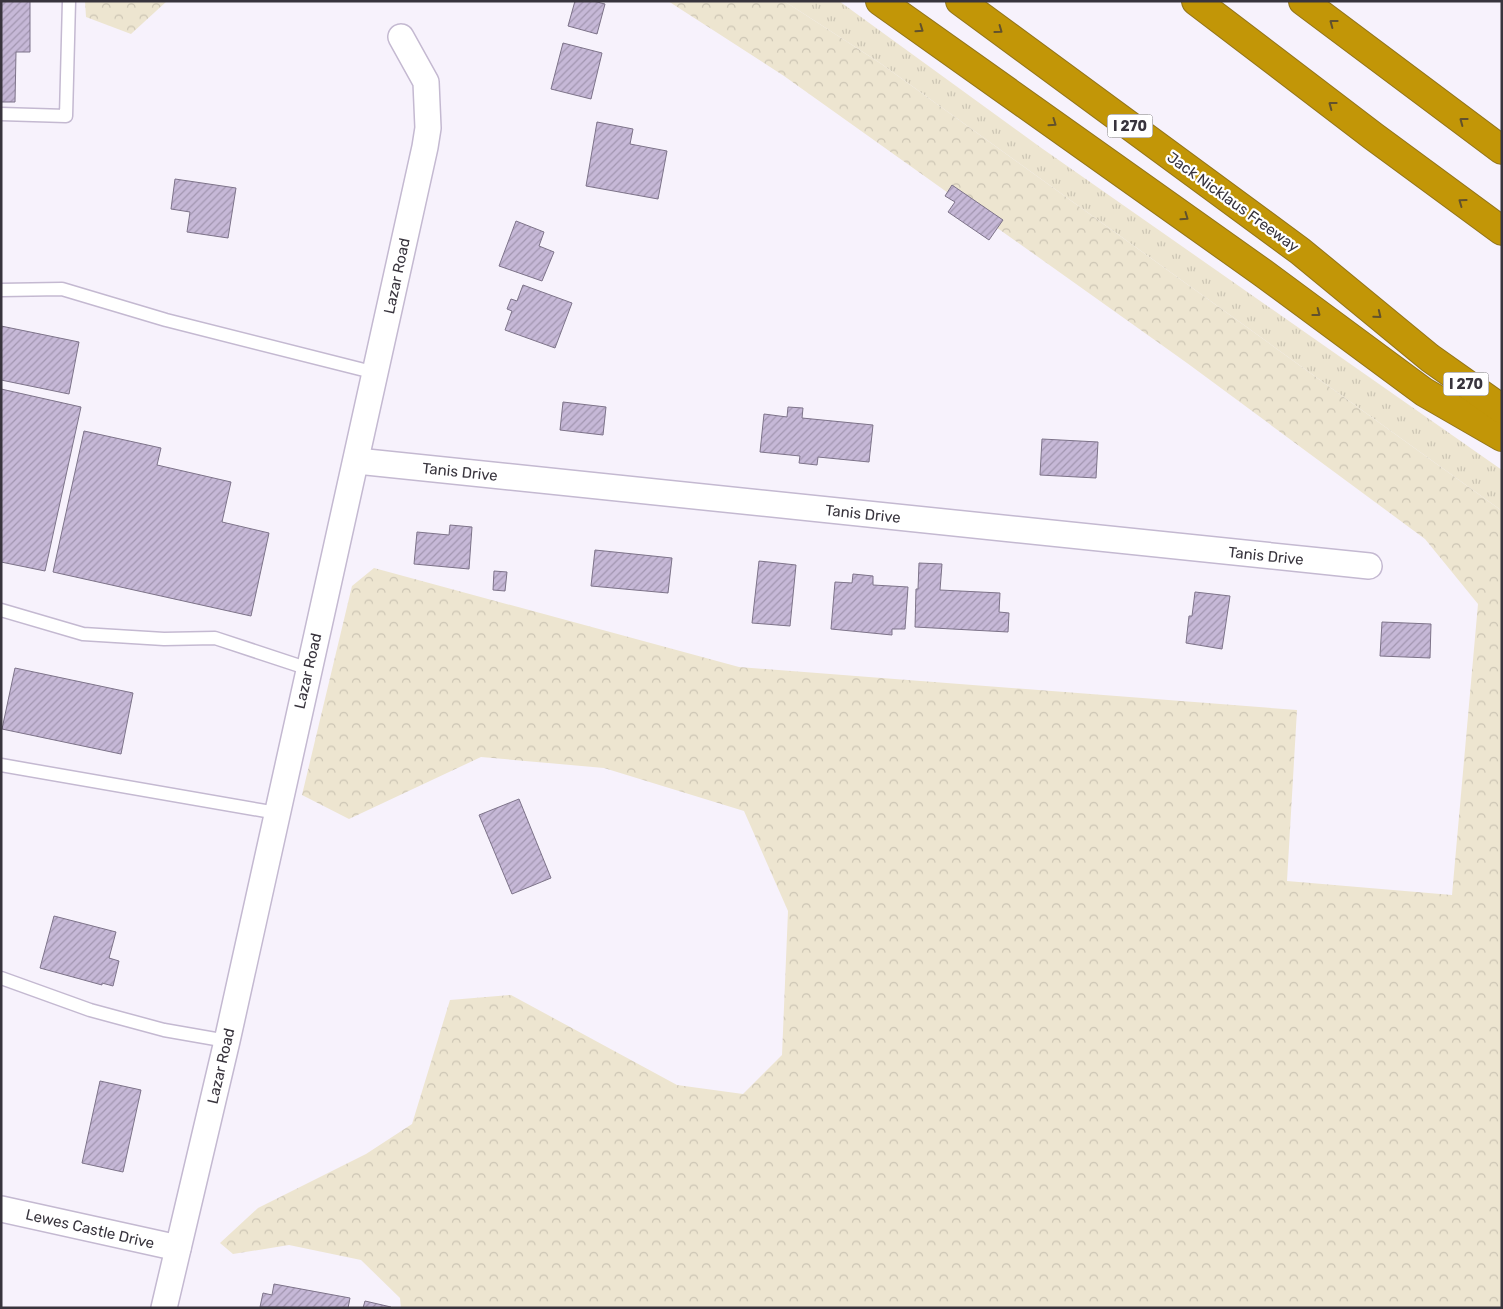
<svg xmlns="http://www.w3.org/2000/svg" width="1503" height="1309" viewBox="0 0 1503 1309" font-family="Rubik,sans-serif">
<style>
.grass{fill:url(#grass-tufts)}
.forest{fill:url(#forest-crowns)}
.building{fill:url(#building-hatch);stroke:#7d7389}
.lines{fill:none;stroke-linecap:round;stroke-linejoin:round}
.lane-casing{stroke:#c4b9d1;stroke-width:15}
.street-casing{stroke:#c4b9d1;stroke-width:28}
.highway-casing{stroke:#92741a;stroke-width:30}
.lane{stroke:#fff;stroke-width:12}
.street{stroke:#fff;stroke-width:25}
.highway{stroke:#c29607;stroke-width:28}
.oneway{stroke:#61512d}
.labels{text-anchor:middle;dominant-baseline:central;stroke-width:4.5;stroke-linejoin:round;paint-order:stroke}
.shield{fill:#fff;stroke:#747177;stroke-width:1}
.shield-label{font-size:14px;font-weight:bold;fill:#38343d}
.street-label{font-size:15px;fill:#38343d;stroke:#fff}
</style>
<defs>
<pattern id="grass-tufts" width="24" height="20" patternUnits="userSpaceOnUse" patternTransform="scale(1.25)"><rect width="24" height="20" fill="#ede5d0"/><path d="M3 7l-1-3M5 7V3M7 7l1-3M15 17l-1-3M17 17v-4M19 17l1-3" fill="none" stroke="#ccc5b4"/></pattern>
<pattern id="forest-crowns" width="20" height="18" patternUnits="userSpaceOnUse" patternTransform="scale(1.25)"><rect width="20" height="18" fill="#ede5d0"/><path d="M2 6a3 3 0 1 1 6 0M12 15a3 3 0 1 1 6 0" fill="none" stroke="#ccc5b4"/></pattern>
<pattern id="building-hatch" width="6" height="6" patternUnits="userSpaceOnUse" patternTransform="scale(1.25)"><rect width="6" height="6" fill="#c6b8d7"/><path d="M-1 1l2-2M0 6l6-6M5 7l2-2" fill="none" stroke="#a296b0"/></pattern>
</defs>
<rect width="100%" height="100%" fill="#f7f2fc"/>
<path class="grass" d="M784,1H839L1040,147L1502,470V511L880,63Z"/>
<g class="forest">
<path d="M85,1H167L131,34L86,17Z"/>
<path d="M668,1H784L880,63L1502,511V1308H401L400,1298L361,1260L289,1245L233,1254L220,1243L258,1208L366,1154L412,1124L450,1000L511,995L677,1085L743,1094L782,1055L788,911L744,811L604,768L481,757L349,819L302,795L352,586L374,568L739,667L1297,710L1287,881L1452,895L1478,604L1425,539L1187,363L784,76Z"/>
</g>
<g class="building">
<path d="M1,1H30V52H16L15,102H1Z"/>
<path d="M575,1H593L605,4L597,34L568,26Z"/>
<path d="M563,43L602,53L591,99L551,89Z"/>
<path d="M597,122L633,129L630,144L667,151L658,199L586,186Z"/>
<path d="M175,179L236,188L228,238L187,232L190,212L171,209Z"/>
<path d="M952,185L1003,220L989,240L948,212L955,202L945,196Z"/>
<path d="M516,221L544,232L539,246L554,252L542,281L499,266Z"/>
<path d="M523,285L572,303L555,348L505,330L512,311L507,309L511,299L517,301Z"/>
<path d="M1,326L79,342L69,394L1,380Z"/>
<path d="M1,389L81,407L45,571L1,562Z"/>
<path d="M563,402L606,407L603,435L560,430Z"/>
<path d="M788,407L803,408L802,418L873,425L869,462L818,457L817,465L799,463L800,456L760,452L764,414L787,417Z"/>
<path d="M84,431L161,448L157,465L231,482L222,522L269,533L251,616L53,572Z"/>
<path d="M1042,439L1098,442L1096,478L1040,475Z"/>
<path d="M450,525L472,527L469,569L414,564L417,532L449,535Z"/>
<path d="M595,550L672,558L668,593L591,586Z"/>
<path d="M759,561L796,565L790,626L752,623Z"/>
<path d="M919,563L942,564L940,590L1000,593L999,612L1009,613L1008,632L915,627L916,589H918Z"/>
<path d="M494,571L507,572L505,591L493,590Z"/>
<path d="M853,574L873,576V585L908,587L905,629H892V635L831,629L835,582L852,583Z"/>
<path d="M1195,592L1230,596L1222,649L1186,643L1189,616H1192Z"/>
<path d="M1382,622L1431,624L1430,658L1380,656Z"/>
<path d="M15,668L133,693L121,754L2,729Z"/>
<path d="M519,799L551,878L512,894L479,815Z"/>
<path d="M54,916L116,932L109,958L119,961L113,986L102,983V985L40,968Z"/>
<path d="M100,1081L141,1090L123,1172L82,1163Z"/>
<path d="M274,1284L350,1298L348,1308L260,1307L263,1293L272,1295Z"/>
<path d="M365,1301L391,1307V1308H363Z"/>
</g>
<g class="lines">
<defs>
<g id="lane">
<path d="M1,114L66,116L69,1"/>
<path d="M1,290L62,289L166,320L376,373"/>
<path d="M1,610L83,634L164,639L215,638L309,669"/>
<path d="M1,765L277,813"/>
<path d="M1,978L90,1010L164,1030L227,1041"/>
</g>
<g id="street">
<path d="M357,461L1369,566"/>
<path d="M1,1209L178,1248"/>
<path d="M164,1308L227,1041L425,147L428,128L426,82L401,37"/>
</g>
<g id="highway">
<path d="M880,1L1263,273L1424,392L1502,437"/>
<path d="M960,1L1300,251L1430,358L1502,409"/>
<path d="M1196,1L1373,136L1502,231"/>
<path d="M1303,1L1502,150"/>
</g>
</defs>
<use href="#lane" class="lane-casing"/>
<use href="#street" class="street-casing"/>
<use href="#highway" class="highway-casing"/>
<use href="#lane" class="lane"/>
<use href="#street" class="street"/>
<use href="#highway" class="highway"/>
</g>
<defs><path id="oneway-chevron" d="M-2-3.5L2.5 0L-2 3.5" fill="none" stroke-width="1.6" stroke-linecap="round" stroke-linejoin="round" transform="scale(1.25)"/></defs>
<g class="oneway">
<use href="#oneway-chevron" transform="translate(1333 23) rotate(-143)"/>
<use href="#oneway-chevron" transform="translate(920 29) rotate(35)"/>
<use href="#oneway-chevron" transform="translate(999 30) rotate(36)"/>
<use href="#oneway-chevron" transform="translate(1332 105) rotate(-143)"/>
<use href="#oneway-chevron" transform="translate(1463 121) rotate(-143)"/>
<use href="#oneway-chevron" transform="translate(1053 123) rotate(35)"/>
<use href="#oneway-chevron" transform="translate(1462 202) rotate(-144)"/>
<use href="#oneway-chevron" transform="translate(1185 217) rotate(35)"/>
<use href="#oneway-chevron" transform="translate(1317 313) rotate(37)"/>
<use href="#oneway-chevron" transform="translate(1378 315) rotate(39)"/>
</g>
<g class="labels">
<g class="shield">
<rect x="1107.5" y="114.5" width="45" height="23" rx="4"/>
<rect x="1443.5" y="372.5" width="45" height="23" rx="4"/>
</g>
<g class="shield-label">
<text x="1130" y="126">I 270</text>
<text x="1466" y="384">I 270</text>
</g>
<g class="street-label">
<text transform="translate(1233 202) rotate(36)">Jack Nicklaus Freeway</text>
<text transform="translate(397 276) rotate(-78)">Lazar Road</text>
<text transform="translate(460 472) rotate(6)">Tanis Drive</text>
<text transform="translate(863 514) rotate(6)">Tanis Drive</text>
<text transform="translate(1266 556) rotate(6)">Tanis Drive</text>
<text transform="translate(308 671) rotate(-77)">Lazar Road</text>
<text transform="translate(221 1066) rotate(-77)">Lazar Road</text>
<text transform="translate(90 1229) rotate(13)">Lewes Castle Drive</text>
</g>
</g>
<rect width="1503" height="1309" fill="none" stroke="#38343d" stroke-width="5"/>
</svg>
